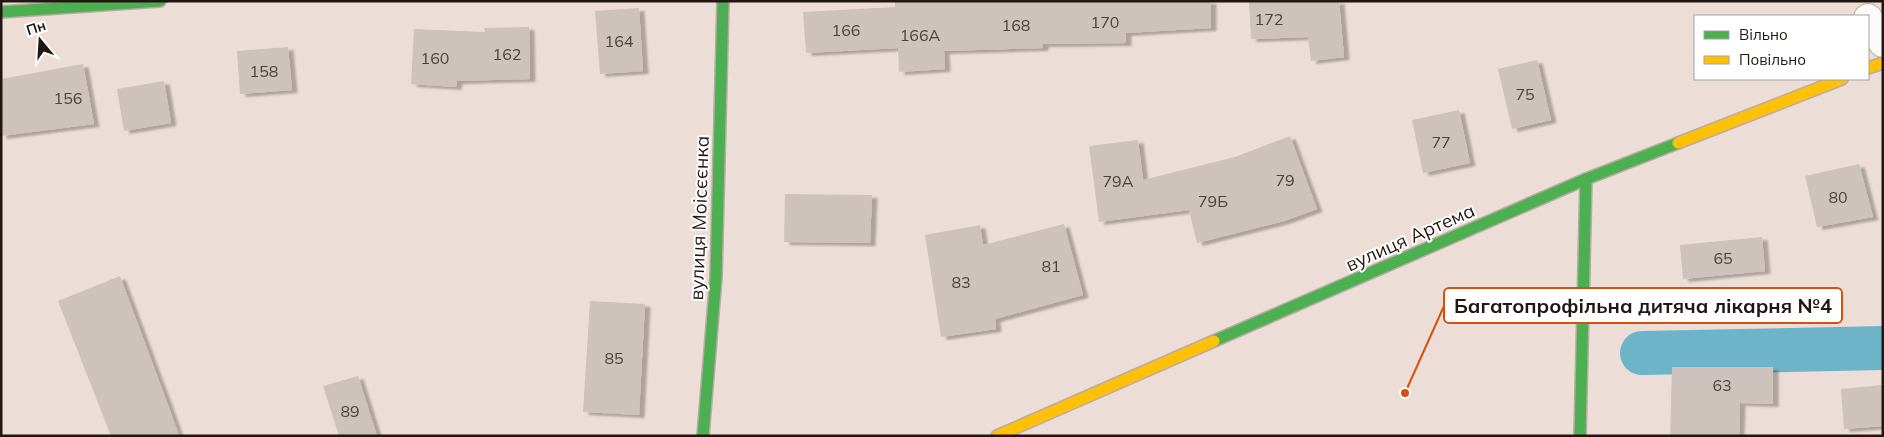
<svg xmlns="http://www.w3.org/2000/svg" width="1884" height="437" viewBox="0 0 1884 437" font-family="Mulish,sans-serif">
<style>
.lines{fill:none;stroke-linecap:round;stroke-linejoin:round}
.canal{stroke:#6eb4c8;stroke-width:44}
.building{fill:#cec2bd;filter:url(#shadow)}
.street-casing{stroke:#b8aba6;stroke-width:30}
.fast-casing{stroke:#b8aba6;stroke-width:14}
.slow-casing{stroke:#b8aba6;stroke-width:14}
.street{stroke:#fcfaf9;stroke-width:28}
.fast{stroke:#4caf50;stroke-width:11}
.slow{stroke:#ffc107;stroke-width:11}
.labels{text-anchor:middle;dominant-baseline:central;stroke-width:4;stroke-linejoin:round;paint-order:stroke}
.number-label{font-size:16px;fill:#4c413d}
.street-label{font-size:19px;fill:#211612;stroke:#fff}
.leader{fill:none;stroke:#d4520d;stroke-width:2}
.callout-dot{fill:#d4520d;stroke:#fff;stroke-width:2}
.callout{fill:#fff;stroke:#d4520d;stroke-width:2}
.callout-label{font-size:20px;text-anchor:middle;font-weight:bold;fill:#211612}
</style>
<defs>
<filter id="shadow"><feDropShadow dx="5.5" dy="3" stdDeviation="1" flood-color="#0004"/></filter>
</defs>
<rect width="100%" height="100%" fill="#edddd7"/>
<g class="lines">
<path class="canal" d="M1642,353L1883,348"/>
</g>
<g class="building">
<path d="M895,1H1211V28L1126,33V43L1043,44V48L944,51L945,69L899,72L898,48L806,53L803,12L895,7Z"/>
<path d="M1249,1H1339L1344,57L1311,61L1308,37L1251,39Z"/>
<path d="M639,8L643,71L600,74L595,11Z"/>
<path d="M529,27L530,79L457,81L456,87L411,84L414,29L485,32L484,28Z"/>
<path d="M288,47L292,90L240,94L237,51Z"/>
<path d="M1537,60L1551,120L1512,129L1498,69Z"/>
<path d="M83,64L94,124L1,136V79Z"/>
<path d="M164,81L171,123L124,131L117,89Z"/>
<path d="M1459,110L1470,163L1423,173L1412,120Z"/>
<path d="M1290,136L1317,209L1284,221L1197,243L1189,210L1099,222L1089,146L1138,140L1143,180L1235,157Z"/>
<path d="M1859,164L1873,217L1817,227L1805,176Z"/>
<path d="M785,194L872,195L870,243L784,242Z"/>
<path d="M1064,224L1083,295L995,319L996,329L941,337L925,235L980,225L983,245Z"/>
<path d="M1762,237L1765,271L1683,279L1680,245Z"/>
<path d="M120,276L168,405L179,436H111L58,301Z"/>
<path d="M590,301L645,304L639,415L583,412Z"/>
<path d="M1672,367H1773V404L1740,403L1739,436H1670Z"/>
<path d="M358,376L377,436H339L323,386Z"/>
<path d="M1883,385V426L1844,429L1841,389Z"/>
</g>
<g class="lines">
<defs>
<path id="street" d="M1868,18L1883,43"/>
<g id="fast">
<path d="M1,12L160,1"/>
<path d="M1214,341L1586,179L1678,143"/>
<path d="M703,436L716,277L723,1"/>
<path d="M1580,436L1586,179"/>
</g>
<g id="slow">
<path d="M1868,68L1883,63"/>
<path d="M1678,143L1842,79"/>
<path d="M997,436L1214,341"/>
</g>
</defs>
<use href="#street" class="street-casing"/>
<use href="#fast" class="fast-casing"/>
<use href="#slow" class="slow-casing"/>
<use href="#street" class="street"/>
<use href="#fast" class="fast"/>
<use href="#slow" class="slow"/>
</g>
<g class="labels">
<g class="number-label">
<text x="1269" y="19">172</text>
<text x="1105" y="22">170</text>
<text x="1016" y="25">168</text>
<text x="846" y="30">166</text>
<text x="920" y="35">166А</text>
<text x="619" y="41">164</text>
<text x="507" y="54">162</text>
<text x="435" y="58">160</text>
<text x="264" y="71">158</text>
<text x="1525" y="94">75</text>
<text x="68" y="98">156</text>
<text x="1441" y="142">77</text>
<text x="1285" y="180">79</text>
<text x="1118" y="181">79А</text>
<text x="1838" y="197">80</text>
<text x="1213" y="201">79Б</text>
<text x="1723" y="258">65</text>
<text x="1051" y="266">81</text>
<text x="961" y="282">83</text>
<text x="614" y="358">85</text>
<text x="1722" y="385">63</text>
<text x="350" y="411">89</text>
</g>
<g class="street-label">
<text transform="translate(699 218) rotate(-88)">вулиця Моісєєнка</text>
<text transform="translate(1410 237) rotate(-24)">вулиця Артема</text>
</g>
</g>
<path class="leader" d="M1405 393L1444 306"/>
<circle class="callout-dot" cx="1405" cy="393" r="5"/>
<rect class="callout" x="1444" y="288" width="398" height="35" rx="5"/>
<g class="callout-label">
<text x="1643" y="313">Багатопрофільна дитяча лікарня №4</text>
</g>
<rect width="1884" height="437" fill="none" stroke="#211612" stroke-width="5"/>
<rect x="1694" y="15" width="175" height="65" fill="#ffffff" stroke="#a6a2a0"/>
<rect x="1704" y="31" width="25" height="8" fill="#4caf50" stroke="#a6a2a0"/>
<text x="1739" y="40" font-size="15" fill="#211612">Вільно</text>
<rect x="1704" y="56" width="25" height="8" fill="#ffc107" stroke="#a6a2a0"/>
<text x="1739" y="65" font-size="15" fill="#211612">Повільно</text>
<g transform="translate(40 40) rotate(342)" stroke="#ffffff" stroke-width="4" paint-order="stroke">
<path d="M0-4L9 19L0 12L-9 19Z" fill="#211612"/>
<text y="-8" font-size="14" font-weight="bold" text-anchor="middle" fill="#211612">Пн</text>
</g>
</svg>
